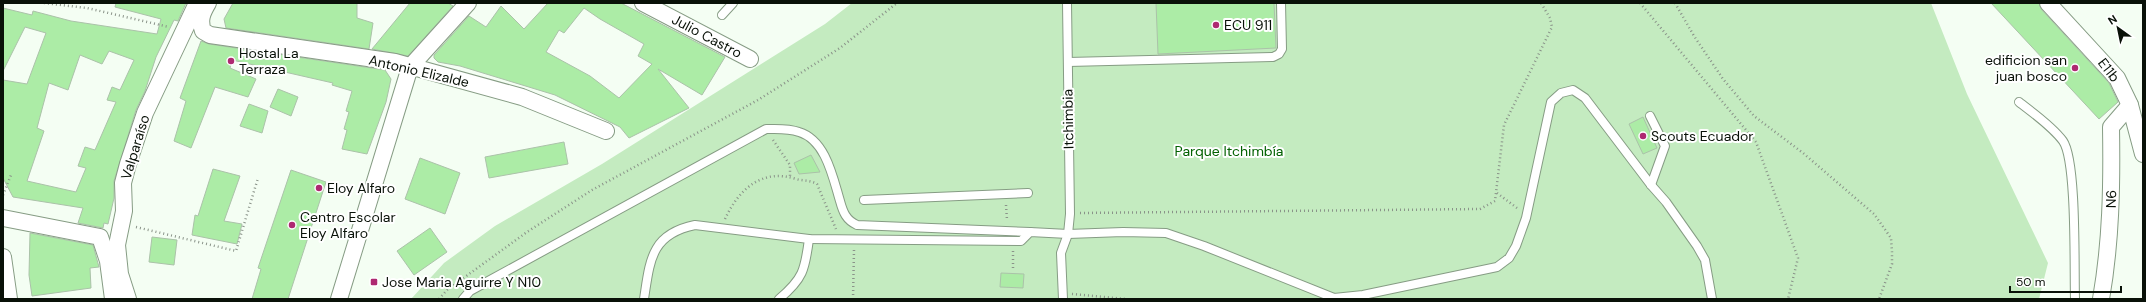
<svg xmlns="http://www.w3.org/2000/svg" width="2146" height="302" viewBox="0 0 2146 302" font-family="'DM Sans',sans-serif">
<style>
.green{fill:#c4ebc0}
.building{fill:#aceca6;stroke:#abc2a9;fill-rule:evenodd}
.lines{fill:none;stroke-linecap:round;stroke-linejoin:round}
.service-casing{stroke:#869c84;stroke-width:10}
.minor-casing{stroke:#869c84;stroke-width:18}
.path{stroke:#8a9389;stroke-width:2.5;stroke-dasharray:1 3;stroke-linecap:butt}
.service{stroke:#fff;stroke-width:8}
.minor{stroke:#fff;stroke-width:16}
.poi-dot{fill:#ae2971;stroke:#fff;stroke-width:1.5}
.labels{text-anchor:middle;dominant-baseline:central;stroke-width:4;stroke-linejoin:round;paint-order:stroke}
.poi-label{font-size:14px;fill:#091108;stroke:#fff;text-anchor:start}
.street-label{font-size:14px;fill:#091108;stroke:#fff}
.park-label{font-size:14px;fill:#026101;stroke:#fff}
</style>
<rect width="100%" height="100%" fill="#f4fef3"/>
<path class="green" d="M852,3H1931L1967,94L2048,263L2039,299H411L444,263L495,226L602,164L825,24Z"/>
<g class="building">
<path d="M116,3H186L178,21L174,20L156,57L145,91L136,110L114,181V198L108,224L104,223L103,228L78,223L83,208L13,197L3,178V80L27,84L46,33L25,27L3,71V8L32,15L33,11L71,21L157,34L161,19L115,7ZM109,51L134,60L120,90L112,87L107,100L116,102L95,150L85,147L78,166L86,168L76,192L27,181L44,131L37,128L49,83L68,90L80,55L102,64Z"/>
<path d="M233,3H357V18L373,23L369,49L226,28L224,19Z"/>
<path d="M410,3H448L453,6L408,56L372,49Z"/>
<path d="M548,3H621L725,57L702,95L658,69L689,108L629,138L620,127L555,95L460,66L438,62L434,58V55L469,16L486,27L501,6L524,29ZM584,8L600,19L644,44L638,56L652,64L619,98L590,76L546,52L559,30L564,33Z"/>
<path d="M1156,3H1274L1276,48L1158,54Z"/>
<path d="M1991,3H2039L2041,9L2109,83L2118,102L2099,119Z"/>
<path d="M201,41L209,44L385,70L391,79L386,102L367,154L342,149L347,130L344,129L349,112L346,111L352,91L332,85L333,83L232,60L230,68L256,79L248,97L215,87L191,148L174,141L186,101L180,98Z"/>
<path d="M278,89L298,97L291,116L270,107Z"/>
<path d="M249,104L268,111L262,133L240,126Z"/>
<path d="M1643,117L1657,148L1643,154L1629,124Z"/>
<path d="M564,142L568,164L489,178L485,157Z"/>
<path d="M811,155L820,172L799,174L794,163Z"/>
<path d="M420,158L460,173L445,214L405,199Z"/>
<path d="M213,169L240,176L224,221L242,224L237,244L192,235L195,215L198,216Z"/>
<path d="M291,170L326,182L288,299H252L261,269L258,268Z"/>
<path d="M430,228L447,252L414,275L397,251Z"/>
<path d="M30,233L93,245L99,267L90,268L91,288L32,296L29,275Z"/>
<path d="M152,237L177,240L174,265L149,262Z"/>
<path d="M1001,273L1024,274L1023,288L1000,287Z"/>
</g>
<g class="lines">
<defs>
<g id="service">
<path d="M722,15L733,3"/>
<path d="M1068,62L1273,57L1279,54L1282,49L1281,3"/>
<path d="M2019,102C2033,113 2052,126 2063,141C2077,161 2074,270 2075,299"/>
<path d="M1650,116L1665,146L1651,185"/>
<path d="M864,200L1028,193"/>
<path d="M463,299L470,291L766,129C777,129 788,128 799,132C826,140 833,178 840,201C843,212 846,220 857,225L1030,232"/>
<path d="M644,299C650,260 651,234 695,225L809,239L1021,241L1030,232L1068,234L1123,232L1166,233L1204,246L1334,298L1363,295L1497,267L1509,258L1516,246L1526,218L1551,102L1561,93L1573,90L1585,98L1651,185L1666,202L1697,246L1705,260L1712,299"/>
<path d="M779,299C803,279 805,270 809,239"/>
<path d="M1063,299L1061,253L1068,234L1070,214L1067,3"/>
</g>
<g id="minor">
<path d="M208,3C202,13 199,20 203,31L210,35L395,62L522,97L606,131"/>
<path d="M643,3L750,59"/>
<path d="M2048,3L2117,78L2130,105L2143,154"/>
<path d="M3,218L100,237L108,261L113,299"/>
<path d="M3,257L9,299"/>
<path d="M128,299L120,274L117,245L124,211L123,183L128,164L145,113L197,3"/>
<path d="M339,299L410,67L468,3"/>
<path d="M2101,299C2111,242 2112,185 2111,127L2130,105"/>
</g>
</defs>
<use href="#service" class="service-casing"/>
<use href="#minor" class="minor-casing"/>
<g class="path">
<path d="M44,3L87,8L169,27"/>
<path d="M1640,3L1756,142L1798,258L1788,299"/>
<path d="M1675,3L1694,36L1723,79L1754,116L1803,153L1874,214L1891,238L1892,252V264L1879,299"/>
<path d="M773,140L790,165V176"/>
<path d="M1497,193L1517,208"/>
<path d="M3,195L11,175"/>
<path d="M1006,205L1007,220"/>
<path d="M1080,213L1480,209L1495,201L1504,125L1552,27L1550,18L1541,3"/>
<path d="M725,219C739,189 762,168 796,179C803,181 810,180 817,184L836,229"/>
<path d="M136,227L236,251L258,178"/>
<path d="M1013,251V270"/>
<path d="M1072,294L1126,299"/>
<path d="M439,299L447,290L527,232L592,190L758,100L840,48L897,3"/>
<path d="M853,299L854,250"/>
</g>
<use href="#service" class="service"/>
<use href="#minor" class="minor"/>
</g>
<g class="poi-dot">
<circle cx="1216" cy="25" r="4"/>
<circle cx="231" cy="61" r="4"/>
<circle cx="2075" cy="68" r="4"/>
<circle cx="1643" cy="136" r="4"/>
<circle cx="319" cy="188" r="4"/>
<circle cx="292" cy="225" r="4"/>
<rect x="370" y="278" width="8" height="8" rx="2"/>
</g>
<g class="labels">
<g class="poi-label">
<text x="1224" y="25">ECU 911</text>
<text x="239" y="53">Hostal La<tspan x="239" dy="16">Terraza</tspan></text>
<text x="2067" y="60" text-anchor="end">edificion san<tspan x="2067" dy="16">juan bosco</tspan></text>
<text x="1651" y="136">Scouts Ecuador</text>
<text x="327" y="188">Eloy Alfaro</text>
<text x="300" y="217">Centro Escolar<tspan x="300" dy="16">Eloy Alfaro</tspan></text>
<text x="382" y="282">Jose Maria Aguirre Y N10</text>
</g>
<g class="street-label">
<text transform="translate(707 36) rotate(28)">Julio Castro</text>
<text transform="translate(2109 70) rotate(52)">E11b</text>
<text transform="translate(419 71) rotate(13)">Antonio Elizalde</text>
<text transform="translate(1068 119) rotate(-91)">Itchimbia</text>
<text transform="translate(135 147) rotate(-73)">Valparaíso</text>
<text transform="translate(2111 199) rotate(-89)">N6</text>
</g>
<g class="park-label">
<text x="1229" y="151">Parque Itchimbía</text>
</g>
</g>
<rect width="2146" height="302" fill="none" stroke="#091108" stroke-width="8"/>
<g transform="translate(2118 28) rotate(327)" stroke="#ffffff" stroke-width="3" paint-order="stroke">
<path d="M0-3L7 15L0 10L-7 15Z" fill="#091108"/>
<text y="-6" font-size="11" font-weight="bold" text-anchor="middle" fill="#091108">N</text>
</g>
<path d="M2010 286v6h111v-6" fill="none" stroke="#091108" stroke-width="2"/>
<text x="2016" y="286" font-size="12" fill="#091108" stroke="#ffffff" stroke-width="3" paint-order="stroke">50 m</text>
</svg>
